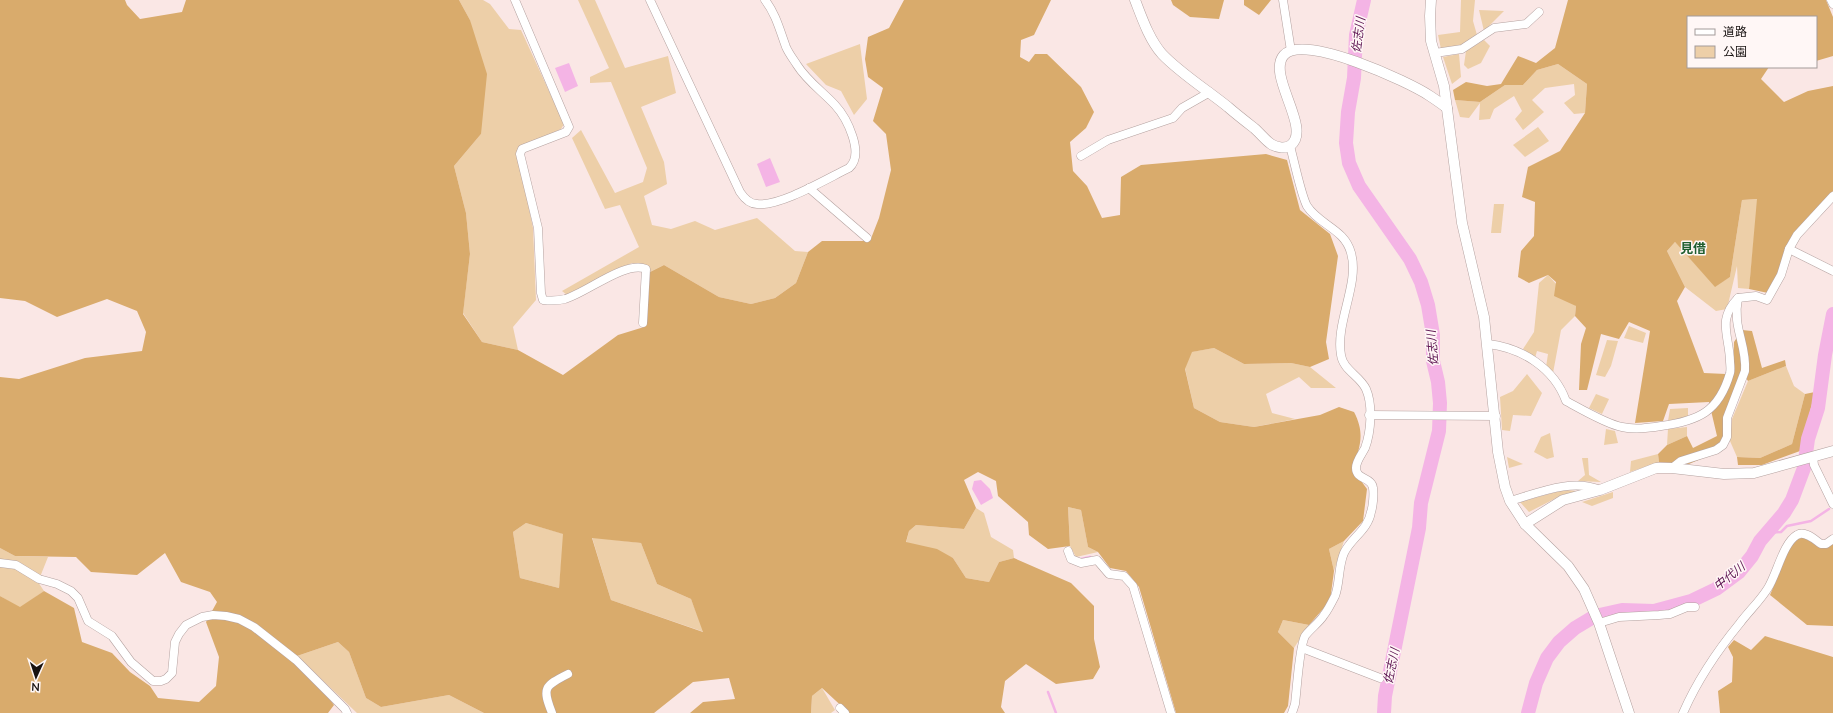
<svg xmlns="http://www.w3.org/2000/svg" width="1833" height="713" viewBox="0 0 1833 713" font-family="Lato,'Noto Sans JP',sans-serif">
<style>
.green{fill:#edcfa8}
.forest{fill:#d9ab6c;fill-rule:evenodd}
.water{fill:#f4b4e5}
.lines{fill:none;stroke-linecap:round;stroke-linejoin:round}
.stream{stroke:#f4b4e5;stroke-width:2.5}
.river{stroke:#f4b4e5;stroke-width:14}
.minor-casing{stroke:#b4a2a0;stroke-width:9}
.tertiary-casing{stroke:#b4a2a0;stroke-width:11}
.minor{stroke:#fff;stroke-width:8}
.tertiary{stroke:#fff;stroke-width:10}
.labels{text-anchor:middle;dominant-baseline:central;stroke-width:3;stroke-linejoin:round;paint-order:stroke}
.water-label{font-size:12px;font-style:italic;fill:#5e1553;stroke:#fff7f6}
.quarter-label{font-size:13px;font-weight:bold;fill:#1f5e2f;stroke:#fff7f6}
</style>
<rect width="100%" height="100%" fill="#fae7e5"/>
<g class="green">
<path d="M459,0H483L490,4L509,29L521,30L564,124L561,129L517,150L533,228L536,300L513,327L518,350L482,342L463,313L470,254L466,213L454,166L481,134L470,20Z"/>
<path d="M578,0H595L625,68L668,56L676,93L641,107L664,162L667,184L644,196L652,225L671,229L695,221L715,230L757,218L795,251L808,252L796,283L775,298L751,304L719,297L664,265L650,272L632,263L567,295L562,291L639,247L620,205L605,209L572,138L581,130L615,193L643,182L647,168L611,82L590,83V77L609,68Z"/>
<path d="M1461,0H1475L1473,21L1477,35L1464,46L1441,49L1438,35L1460,32Z"/>
<path d="M1479,10L1504,11L1484,31Z"/>
<path d="M1484,40L1490,46L1481,63L1468,69L1464,65L1466,51Z"/>
<path d="M860,44L867,99L854,115L841,91L826,85L806,64Z"/>
<path d="M1459,54L1461,77L1452,84L1443,57Z"/>
<path d="M1558,64L1587,84L1585,113L1574,114L1564,103L1575,95L1574,84L1545,88L1532,100L1544,112L1523,130L1515,119L1522,111L1514,96L1494,109L1490,119L1479,120L1480,103L1469,118L1460,117L1455,100L1480,102L1505,85H1523L1537,70Z"/>
<path d="M1538,127L1549,141L1525,157L1513,145Z"/>
<path d="M1758,199L1749,289L1738,288L1737,266L1727,309L1716,311L1685,287L1667,251L1675,242L1715,286L1730,277L1742,200Z"/>
<path d="M1494,204H1504L1501,233H1491Z"/>
<path d="M1548,275L1576,306L1575,316L1561,330L1553,373L1546,367L1548,354L1537,351L1535,358L1523,349L1534,332L1539,283Z"/>
<path d="M1629,326L1646,333L1643,343L1624,338Z"/>
<path d="M1607,340L1618,341L1611,366L1605,377L1596,375Z"/>
<path d="M1214,348L1244,364L1291,363L1310,367L1336,388H1311L1299,377L1266,394L1272,413L1295,419L1254,427L1220,422L1194,408L1185,368L1191,352Z"/>
<path d="M1786,366L1794,386L1805,394L1792,444L1760,458L1737,457L1730,441L1732,419L1748,381Z"/>
<path d="M1527,374L1542,393L1531,416L1513,415L1510,431L1502,430L1500,397L1513,391Z"/>
<path d="M1596,394L1609,399L1602,414L1589,408Z"/>
<path d="M1688,408V417L1668,421L1670,409Z"/>
<path d="M1687,427V436L1667,445L1668,429Z"/>
<path d="M1606,429L1615,431L1618,443L1604,445Z"/>
<path d="M1550,433L1554,457L1547,459L1534,452L1541,437Z"/>
<path d="M1658,454L1659,462L1630,472L1631,461Z"/>
<path d="M1507,457L1523,464L1509,468Z"/>
<path d="M1582,458H1588L1589,475L1601,482L1578,481L1585,475Z"/>
<path d="M1563,490L1578,491L1562,495L1529,512L1520,502Z"/>
<path d="M1613,492V498L1592,506L1582,502Z"/>
<path d="M1068,507L1081,510L1088,547L1098,552L1076,557L1070,546Z"/>
<path d="M976,508L984,513L991,537L1013,550L1014,558L999,562L989,582L966,578L953,558L906,543L909,531L916,525L964,529Z"/>
<path d="M526,523L564,534L559,588L520,578L513,532Z"/>
<path d="M592,537L641,543L657,584L691,599L704,632L611,600Z"/>
<path d="M1344,541L1334,571L1329,549Z"/>
<path d="M0,548L15,556L48,557L38,582L44,591L20,608L0,596Z"/>
<path d="M1283,620L1309,625L1294,648L1278,632Z"/>
<path d="M338,642L349,652L366,698L381,707L449,695L484,713H357L297,656Z"/>
<path d="M822,688L835,710L831,713H811L812,696Z"/>
</g>
<g class="forest">
<path d="M0,0H125L127,5L140,19L182,12L186,0H459L470,20L487,74L481,134L454,166L466,213L470,254L463,314L482,342L518,350L563,375L618,335L644,327L650,272L664,265L719,297L751,304L775,298L796,283L808,252L822,241H870L879,218L891,170L886,134L873,121L883,88L868,77L865,59L868,37L889,28L904,0H1051L1034,35L1021,40L1020,57L1029,62L1035,54H1047L1081,87L1094,112L1086,128L1070,142L1073,171L1087,186L1102,218L1120,215L1121,177L1141,165L1266,154L1287,160L1300,210L1330,234L1338,256L1326,342L1329,359L1310,367L1291,363L1244,364L1214,348L1192,352L1185,369L1194,408L1220,422L1254,427L1320,415L1339,407L1354,412C1366,435 1359,447 1353,470L1367,489L1363,521L1344,541L1329,549L1334,571L1330,601L1309,625L1283,620L1278,632L1294,648L1288,706L1284,713H1176L1139,587L1126,571L1110,568L1098,552L1088,547L1081,510L1068,507L1070,546L1048,549L1029,535L1028,522L998,496L996,481L978,472L964,480L976,508L964,529L916,525L909,531L906,542L937,549L953,558L966,578L989,582L999,562L1014,558L1071,583L1094,606V639L1100,667L1093,679L1056,684L1026,664L1005,681L1001,707L1005,713H849L822,688L812,696L811,713H690L703,702L735,699L729,678L693,682L654,713H484L449,695L381,707L366,698L349,652L338,642L297,656L334,705L328,713H0V596L20,607L44,591L74,608L82,642L112,653L130,672L150,686L158,698L199,702L216,686L219,657L206,622L217,602L210,592L181,582L165,553L137,575L91,572L76,557L15,556L0,548V377L19,379L85,358L142,351L146,332L137,311L107,299L57,317L25,301L0,298ZM526,523L563,534L559,588L520,578L513,532ZM592,538L641,543L657,584L691,599L703,632L611,600Z"/>
<path d="M1171,0H1224L1219,19L1190,17L1173,5Z"/>
<path d="M1244,0H1271L1259,15L1244,5Z"/>
<path d="M1568,0H1826L1833,17V56L1816,61V17H1688V67H1769L1761,79L1784,102L1808,91L1833,86V191L1792,238L1779,276L1768,293L1749,289L1757,199L1742,200L1730,277L1715,287L1675,242L1667,251L1685,287L1677,301L1704,373L1726,374L1733,368L1734,342L1742,330L1752,331L1762,368L1785,360L1786,366L1748,381L1741,371L1725,414L1724,449L1689,464L1659,462L1658,454L1667,445L1687,436L1693,448L1717,436L1709,402L1669,404L1663,421L1635,423L1650,331L1629,322L1619,339L1601,334L1587,390H1579L1581,344L1586,328L1575,316L1576,306L1554,296L1556,282L1548,275L1529,283L1518,277L1521,251L1534,236L1535,202L1522,197L1528,167L1560,151L1585,113L1587,84L1558,64L1537,70L1523,85H1505L1480,102L1455,100L1453,90L1466,82L1487,86L1501,84L1518,56L1536,63L1555,48Z"/>
<path d="M1815,392L1800,451L1762,465H1738L1737,457L1760,458L1792,444L1805,394Z"/>
<path d="M1806,537L1833,542V626L1807,625L1770,595L1793,540Z"/>
<path d="M1765,636L1833,657V713H1720L1718,691L1732,682L1733,657L1728,647L1734,640L1751,650Z"/>
</g>
<g class="water">
<path d="M569,63L578,86L565,92L555,68Z"/>
<path d="M770,158L780,182L766,187L757,164Z"/>
<path d="M981,480L990,489L993,498L981,505L972,489L974,481Z"/>
</g>
<g class="lines">
<g class="stream">
<path d="M1767,533L1781,532L1787,526L1811,521L1829,509"/>
<path d="M1081,559L1090,557"/>
<path d="M1048,692L1056,713"/>
</g>
<g class="river">
<path d="M1364,0L1356,35L1354,78L1348,112L1346,143L1349,163L1359,186L1410,259L1421,282L1428,305L1433,335V361L1438,382L1440,403L1439,431L1421,503L1419,528L1385,696L1384,713"/>
<path d="M1528,713L1536,683L1547,658L1559,642L1575,628L1595,616L1622,610L1654,611L1691,601L1716,589L1739,572L1752,556L1760,541L1784,513L1792,500L1804,468L1808,439L1818,408L1825,355L1833,314"/>
</g>
<defs>
<g id="minor">
<path d="M515,0L569,127L566,132L522,149L520,154L538,228L541,293L543,300C551,301 557,301 565,299C586,293 626,260 646,269L643,323"/>
<path d="M650,0L740,192C744,198 749,204 757,204C780,207 828,178 849,168C865,154 847,118 835,105C823,92 807,81 797,65C794,60 789,54 786,47C780,31 776,14 765,0"/>
<path d="M1283,0L1291,51"/>
<path d="M1831,0L1833,4"/>
<path d="M1435,53L1462,49L1494,28L1526,24L1539,12"/>
<path d="M1290,146C1294,160 1301,195 1307,206C1319,225 1345,229 1351,253C1360,283 1335,323 1341,355C1343,370 1360,376 1366,389C1373,405 1371,432 1365,448C1362,454 1356,461 1356,468C1356,480 1372,477 1373,488C1374,494 1373,506 1371,512C1368,530 1351,538 1344,553C1338,567 1340,583 1335,596C1332,602 1328,610 1324,615C1319,623 1310,629 1305,636C1299,648 1297,689 1295,704L1292,713"/>
<path d="M1081,156L1108,140L1173,118L1182,108L1210,92"/>
<path d="M809,188L867,238"/>
<path d="M1789,249L1833,271"/>
<path d="M1488,344C1522,348 1554,368 1566,401C1581,409 1606,424 1622,427C1635,430 1648,428 1661,426C1698,421 1719,412 1730,373C1731,369 1730,364 1730,361C1729,334 1717,320 1738,298L1756,296L1767,300L1781,275L1789,249L1797,235L1833,196"/>
<path d="M1369,415L1496,416"/>
<path d="M1813,457L1814,465L1833,504"/>
<path d="M1672,468L1681,461L1716,450L1723,445L1727,437V418L1745,371C1747,344 1732,328 1738,298"/>
<path d="M1510,501C1538,493 1572,478 1600,490"/>
<path d="M1068,551L1071,559L1081,563L1097,560L1109,574L1124,576L1133,586L1171,713"/>
<path d="M0,563L16,565L39,579L57,584L71,591L78,598L88,621L112,636L131,662L153,681H161L166,679L172,673L175,642L179,634L186,625L202,617L213,615L226,616L239,619L254,627L296,660L345,709L347,713"/>
<path d="M1599,623L1619,617L1659,615L1670,614L1687,607H1695"/>
<path d="M1302,648L1380,678"/>
<path d="M840,708L845,713"/>
<path d="M552,713C542,688 544,686 568,674"/>
<path d="M1683,713C1697,681 1717,651 1740,623C1749,611 1760,601 1768,588C1777,574 1783,543 1797,535C1805,530 1815,540 1821,544H1826L1833,539"/>
</g>
<g id="tertiary">
<path d="M1135,0C1142,18 1149,39 1162,54C1180,73 1207,90 1228,107C1236,114 1245,121 1254,128C1260,133 1265,140 1271,144C1277,148 1286,149 1291,145C1312,128 1266,75 1284,55C1304,33 1409,82 1430,96C1436,100 1442,104 1447,108"/>
<path d="M1431,0L1430,16L1431,41L1444,86L1462,223L1484,317L1498,452L1505,487L1510,501L1525,524L1568,566L1584,589L1599,623L1629,713"/>
<path d="M1525,524L1563,500L1600,490L1656,468H1672L1724,474L1754,473L1833,451"/>
</g>
</defs>
<use href="#minor" class="minor-casing"/>
<use href="#tertiary" class="tertiary-casing"/>
<use href="#minor" class="minor"/>
<use href="#tertiary" class="tertiary"/>
</g>
<g class="labels">
<g class="water-label">
<text transform="translate(1358 35) rotate(-82)">佐志川</text>
<text transform="translate(1432 348) rotate(-95)">佐志川</text>
<text transform="translate(1729 576) rotate(-39)">中代川</text>
<text transform="translate(1391 666) rotate(-78)">佐志川</text>
</g>
<g class="quarter-label">
<text x="1693" y="248">見借</text>
</g>
</g>
<rect x="1687" y="16" width="130" height="52" fill="#fff7f6" stroke="#a39b9a"/>
<rect x="1695" y="29" width="20" height="6" fill="#ffffff" stroke="#a39b9a"/>
<text x="1723" y="36" font-size="12" fill="#181211">道路</text>
<rect x="1695" y="46" width="20" height="12" fill="#edcfa8" stroke="#a39b9a"/>
<text x="1723" y="56" font-size="12" fill="#181211">公園</text>
<g transform="translate(36 677) rotate(183)" stroke="#fff7f6" stroke-width="3" paint-order="stroke">
<path d="M0-3L7 15L0 10L-7 15Z" fill="#181211"/>
<text y="-6" font-size="11" font-weight="bold" text-anchor="middle" fill="#181211">N</text>
</g>
</svg>
